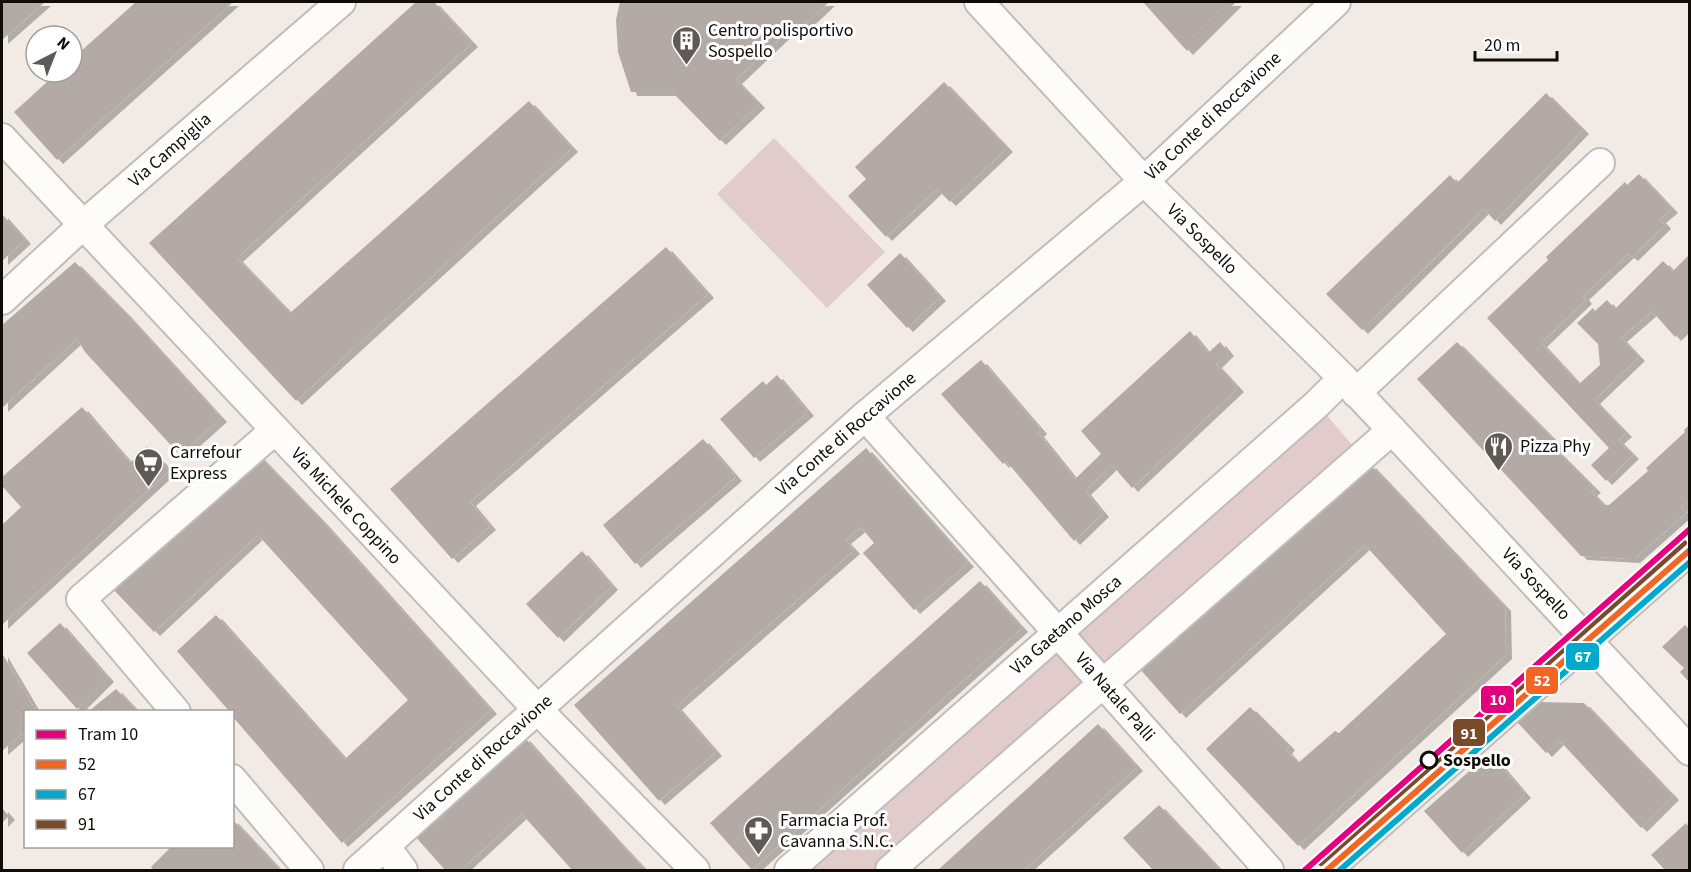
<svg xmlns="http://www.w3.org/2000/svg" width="1691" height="872" viewBox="0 0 1691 872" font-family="'Source Sans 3',sans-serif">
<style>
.green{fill:#e2cccb}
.building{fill:#b3aaa5;filter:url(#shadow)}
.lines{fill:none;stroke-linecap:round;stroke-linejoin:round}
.minor-casing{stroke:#c2bcb8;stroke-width:32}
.minor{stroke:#fdfcfb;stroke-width:28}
.bus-1-casing{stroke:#fff;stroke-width:10}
.bus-2-casing{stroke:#fff;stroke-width:10}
.bus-3-casing{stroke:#fff;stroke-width:10}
.bus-1{stroke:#f26522;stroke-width:6}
.bus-2{stroke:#00a9ce;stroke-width:6}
.bus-3{stroke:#7a4b2a;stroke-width:6}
.tram-1-casing{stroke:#fff;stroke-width:10}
.tram-1{stroke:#e5007d;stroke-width:6}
.stop-dot{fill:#fff;stroke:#100c08;stroke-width:3}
.labels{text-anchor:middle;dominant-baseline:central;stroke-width:6;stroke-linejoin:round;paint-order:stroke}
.poi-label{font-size:18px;fill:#100c08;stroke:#fff;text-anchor:start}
.street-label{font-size:18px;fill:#100c08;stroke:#fff}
.stop-label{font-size:18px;font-weight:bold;fill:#100c08;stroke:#fff;text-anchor:start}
.line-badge{stroke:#fff;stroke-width:2}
.badge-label{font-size:16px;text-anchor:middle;font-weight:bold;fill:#fff}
</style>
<defs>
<filter id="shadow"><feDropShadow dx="6" dy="4" stdDeviation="0" flood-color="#0004"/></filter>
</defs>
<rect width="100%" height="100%" fill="#f2ebe5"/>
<g class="green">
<path d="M774,138L885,252L827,308L717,194Z"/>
<path d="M1317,404L1361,455L890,870H789Z"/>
</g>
<g class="building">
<path d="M2,2H45L2,40Z"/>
<path d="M136,2H233L57,160L14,112L58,72H72V59Z"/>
<path d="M416,2H434L472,43L237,258L290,313L529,101L572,148L296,401L149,243Z"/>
<path d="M620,2H829L797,32L792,27L736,80L759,104L720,141L672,92H631L618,52L616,20Z"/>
<path d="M1143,2H1236L1187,51Z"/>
<path d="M944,82L1007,148L950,202L937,189L886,237L848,196L866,179L855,167Z"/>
<path d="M1546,93L1583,130L1495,221L1484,209L1362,330L1326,294L1450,175L1457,183Z"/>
<path d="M1639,174L1672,209L1660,219L1665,225L1632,257L1628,254L1583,296L1586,300L1541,343L1579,384L1600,365L1598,344L1577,323L1593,308L1595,311L1607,300L1615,309L1663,261L1673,271L1689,255V323L1675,337L1652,311L1621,338L1639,357L1594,400L1626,433L1618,440L1633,455L1606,481L1591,465L1609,448L1487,318L1548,260L1546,257L1625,182L1627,185Z"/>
<path d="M2,214L25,240L2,261Z"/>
<path d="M666,247L708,294L470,502L490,526L452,559L390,489Z"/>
<path d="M900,253L940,297L907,328L867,285Z"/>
<path d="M75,262L127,315L221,418L180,455L85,352L77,339L2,408V325Z"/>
<path d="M1190,331L1208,353L1220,342L1228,352L1216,364L1238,388L1132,488L1112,465L1085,491L1103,513L1074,541L1006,461L1003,464L941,394L981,360L1041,430L1038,433L1075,479L1101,454L1081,431Z"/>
<path d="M1457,342L1559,445L1555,449L1595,489L1591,492L1604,505H1609L1648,471L1646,468L1685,432L1684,430L1689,425V500L1681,508L1686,513L1634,559L1581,556L1417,379Z"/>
<path d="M777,375L808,412L754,458L720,419L763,381L766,385Z"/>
<path d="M82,407L130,463L147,447L170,470L2,625V525L21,507L2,486V477Z"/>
<path d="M703,439L736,477L635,564L603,525Z"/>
<path d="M866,448L968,563L914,610L863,553L874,543L861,527L845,540L854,550L676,706L716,752L659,801L574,705Z"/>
<path d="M258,455L321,520L491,710L342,843L232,716V711H229L177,651L216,615L345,759L408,700L258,535L154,632L111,587Z"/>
<path d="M1370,464L1505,607L1506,655L1298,846L1206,749L1250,707L1289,746L1286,750L1298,763L1335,731L1339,733L1446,634L1365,545L1180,714L1139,668Z"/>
<path d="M582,551L612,586L558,638L526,604Z"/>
<path d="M980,581L1022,628L752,870L710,823Z"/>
<path d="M60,623L108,678L77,709L27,653Z"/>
<path d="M1685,625L1689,629V682L1680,672L1684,668L1662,647Z"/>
<path d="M2,653L36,711H26V730L2,751Z"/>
<path d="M116,689L137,711H89Z"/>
<path d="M1539,702L1584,703L1673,796L1641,828L1559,740L1546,753L1517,722Z"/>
<path d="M1098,724L1137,767L1024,870H938Z"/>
<path d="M524,737L615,838L645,870H572L522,814L461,870H445L414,835Z"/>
<path d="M1490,753L1525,794L1462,853L1424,811Z"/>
<path d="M1159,805L1220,870H1153L1123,838Z"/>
<path d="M2,808L9,816L2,823Z"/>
<path d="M232,819L280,870H153L151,867L172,846H232Z"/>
<path d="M1686,823L1689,827V870H1665L1651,855Z"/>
</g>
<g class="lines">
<defs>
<g id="minor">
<path d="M979,2L1144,181L1343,378L1392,430L1690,751"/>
<path d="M2,138L537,709L695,870"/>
<path d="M2,300L83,225L341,2"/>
<path d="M1356,393L1600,163"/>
<path d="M865,416L1269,870"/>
<path d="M176,712L81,599L275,430"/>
<path d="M232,779L309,870"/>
<path d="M385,846L403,870"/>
<path d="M358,870L865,416L1144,181L1336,2"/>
<path d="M789,870L1317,404L1343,378"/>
<path d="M890,870L1392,430"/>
<path d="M1327,870L1690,550"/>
</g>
</defs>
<use href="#minor" class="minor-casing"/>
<use href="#minor" class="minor"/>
<defs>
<path id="bus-1" d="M1327,870L1690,550"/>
<path id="bus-2" d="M1340,870L1690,562"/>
<path id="bus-3" d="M1321,863L1684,543"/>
</defs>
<use href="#bus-1" class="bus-1-casing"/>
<use href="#bus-2" class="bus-2-casing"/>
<use href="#bus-3" class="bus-3-casing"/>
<use href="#bus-1" class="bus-1"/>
<use href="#bus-2" class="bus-2"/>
<use href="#bus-3" class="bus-3"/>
<defs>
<path id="tram-1" d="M1305,870L1690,529"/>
</defs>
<use href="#tram-1" class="tram-1-casing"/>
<use href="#tram-1" class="tram-1"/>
</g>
<defs>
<symbol id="building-pin" viewBox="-11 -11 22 30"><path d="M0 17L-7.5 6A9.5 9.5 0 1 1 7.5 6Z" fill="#5f5a55" stroke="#fff"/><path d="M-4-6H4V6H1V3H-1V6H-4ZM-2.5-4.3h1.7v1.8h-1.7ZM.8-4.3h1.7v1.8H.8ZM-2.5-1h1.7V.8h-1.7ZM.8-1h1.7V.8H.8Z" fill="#fff"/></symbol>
<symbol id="restaurant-pin" viewBox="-11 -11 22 30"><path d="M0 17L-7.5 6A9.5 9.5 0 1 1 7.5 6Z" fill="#5f5a55" stroke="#fff"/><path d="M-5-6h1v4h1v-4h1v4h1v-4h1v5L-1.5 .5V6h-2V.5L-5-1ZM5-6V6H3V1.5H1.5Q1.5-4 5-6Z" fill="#fff"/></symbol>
<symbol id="supermarket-pin" viewBox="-11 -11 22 30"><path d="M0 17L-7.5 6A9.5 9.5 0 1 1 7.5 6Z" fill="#5f5a55" stroke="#fff"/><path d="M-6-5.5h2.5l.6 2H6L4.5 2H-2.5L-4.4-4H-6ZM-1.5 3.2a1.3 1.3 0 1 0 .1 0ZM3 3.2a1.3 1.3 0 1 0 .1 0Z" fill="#fff"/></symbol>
<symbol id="pharmacy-pin" viewBox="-11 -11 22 30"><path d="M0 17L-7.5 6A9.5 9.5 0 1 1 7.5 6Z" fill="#5f5a55" stroke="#fff"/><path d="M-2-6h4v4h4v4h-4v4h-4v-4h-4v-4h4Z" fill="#fff"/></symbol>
</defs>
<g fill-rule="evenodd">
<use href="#building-pin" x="670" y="24" width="33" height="45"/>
<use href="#restaurant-pin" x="1482" y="430" width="33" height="45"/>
<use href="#supermarket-pin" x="132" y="446" width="33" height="45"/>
<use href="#pharmacy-pin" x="742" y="814" width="33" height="45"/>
</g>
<circle class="stop-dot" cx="1429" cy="760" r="8"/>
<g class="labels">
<g class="poi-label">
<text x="708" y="30">Centro polisportivo<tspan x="708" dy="21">Sospello</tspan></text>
<text x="1520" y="446">Pizza Phy</text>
<text x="170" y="452">Carrefour<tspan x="170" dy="21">Express</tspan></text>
<text x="780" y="820">Farmacia Prof.<tspan x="780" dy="21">Cavanna S.N.C.</tspan></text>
</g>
<g class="street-label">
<text transform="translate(1213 116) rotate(-43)">Via Conte di Roccavione</text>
<text transform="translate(170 150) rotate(-41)">Via Campiglia</text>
<text transform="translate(1202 239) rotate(45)">Via Sospello</text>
<text transform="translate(846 434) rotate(-41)">Via Conte di Roccavione</text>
<text transform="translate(346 506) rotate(47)">Via Michele Coppino</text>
<text transform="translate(1536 584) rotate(47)">Via Sospello</text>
<text transform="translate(1066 625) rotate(-41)">Via Gaetano Mosca</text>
<text transform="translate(1115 697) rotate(49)">Via Natale Palli</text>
<text transform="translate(483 758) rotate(-42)">Via Conte di Roccavione</text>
</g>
<g class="stop-label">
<text x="1443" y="760">Sospello</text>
</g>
</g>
<g class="line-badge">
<rect x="1565" y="642" width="35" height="29" rx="6" fill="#00a9ce"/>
<rect x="1525" y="666" width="34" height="29" rx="6" fill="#f26522"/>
<rect x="1480" y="685" width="35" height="29" rx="6" fill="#e5007d"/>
<rect x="1452" y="718" width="34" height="29" rx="6" fill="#7a4b2a"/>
</g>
<g class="badge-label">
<text x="1583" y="662">67</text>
<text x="1542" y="686">52</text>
<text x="1498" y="705">10</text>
<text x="1469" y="739">91</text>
</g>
<rect width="1691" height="872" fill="none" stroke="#100c08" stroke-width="6"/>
<rect x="24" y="710" width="210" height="138" fill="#ffffff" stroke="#9f9e9c" stroke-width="1.5"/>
<rect x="36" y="730" width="30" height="9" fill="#e5007d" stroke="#9f9e9c" stroke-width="1.5"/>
<text x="78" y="740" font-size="18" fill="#100c08">Tram 10</text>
<rect x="36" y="760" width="30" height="9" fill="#f26522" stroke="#9f9e9c" stroke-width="1.5"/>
<text x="78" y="770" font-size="18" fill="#100c08">52</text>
<rect x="36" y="790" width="30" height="9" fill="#00a9ce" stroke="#9f9e9c" stroke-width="1.5"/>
<text x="78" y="800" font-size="18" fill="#100c08">67</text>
<rect x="36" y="820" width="30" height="9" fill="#7a4b2a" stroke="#9f9e9c" stroke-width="1.5"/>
<text x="78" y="830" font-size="18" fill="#100c08">91</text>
<g transform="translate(54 54) rotate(42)"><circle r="28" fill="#ffffff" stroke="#9f9e9c" stroke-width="1.5"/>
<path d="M0-4.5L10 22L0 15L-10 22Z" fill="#5f5a55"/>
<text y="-9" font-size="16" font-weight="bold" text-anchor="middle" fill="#100c08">N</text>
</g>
<path d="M1475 51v9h82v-9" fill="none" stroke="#100c08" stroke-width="3"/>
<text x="1484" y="51" font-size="18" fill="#100c08" stroke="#ffffff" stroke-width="4.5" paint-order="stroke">20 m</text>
</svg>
